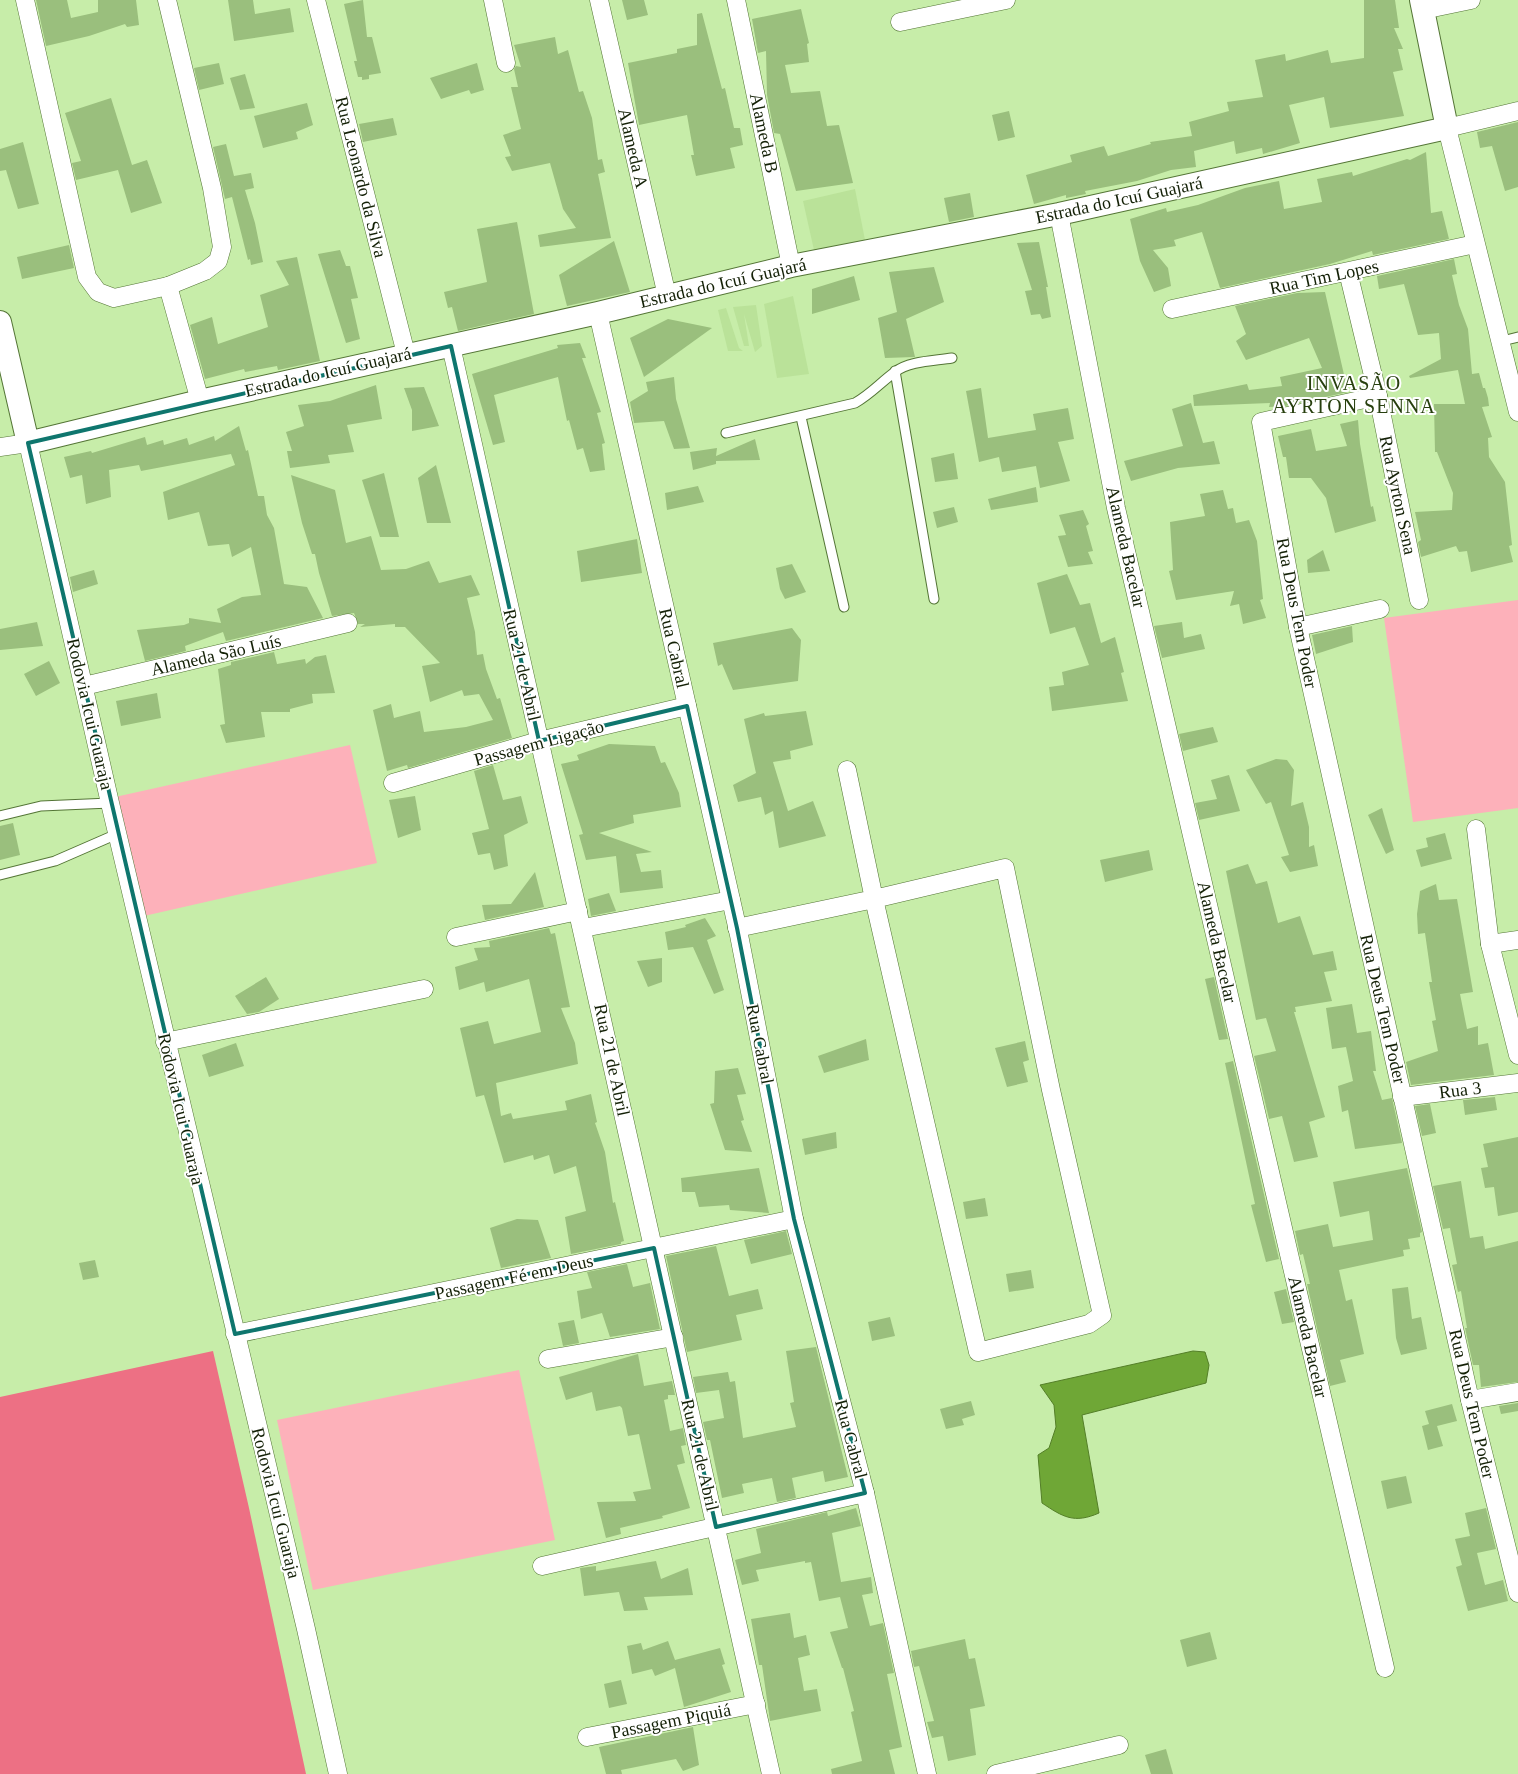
<svg xmlns="http://www.w3.org/2000/svg" width="1518" height="1774" viewBox="0 0 1518 1774" font-family="'Times New Roman',serif">
<style>
.built{fill:#bae299}
.green{fill:#fdb1ba}
.forest{fill:#ed7084}
.water{fill:#6fa736;stroke:#547f28}
.building{fill:#9abf7d}
.lines{fill:none;stroke-linecap:round;stroke-linejoin:round}
.service-casing{stroke:#547536;stroke-width:11}
.minor-casing{stroke:#547536;stroke-width:19}
.tertiary-casing{stroke:#547536;stroke-width:24}
.service{stroke:#fff;stroke-width:9}
.minor{stroke:#fff;stroke-width:18}
.tertiary{stroke:#fff;stroke-width:22}
.marked{fill:none;stroke:#0f766e;stroke-width:4;stroke-linejoin:round}
.labels{text-anchor:middle;dominant-baseline:central;stroke-width:4;stroke-linejoin:round;paint-order:stroke}
.street-label{font-size:18px;fill:#142107;stroke:#fff}
.quarter-label{font-size:20px;letter-spacing:1px;fill:#273f0e;stroke:#fff}
</style>
<rect width="100%" height="100%" fill="#c7eda9"/>
<g class="built">
<path d="M855,189L865,240L814,250L803,201Z"/>
<path d="M793,296L809,374L777,378L764,304Z"/>
<path d="M756,305L762,346L755,352L744,314L749,346H744L733,307Z"/>
<path d="M726,308L739,348L743,351H728L718,310Z"/>
</g>
<g class="green">
<path d="M1518,600V808L1413,822L1384,618Z"/>
<path d="M350,745L377,863L144,916L115,797Z"/>
<path d="M519,1370L555,1540L313,1590L277,1420Z"/>
</g>
<path class="forest" d="M213,1351L249,1508L306,1774H0V1397Z"/>
<path class="water" d="M1193,1351L1205,1352L1209,1365L1206,1383L1082,1415L1099,1513C1074,1524 1063,1517 1042,1503L1038,1455L1049,1448L1056,1427L1054,1405L1040,1385Z"/>
<g class="building">
<path d="M36,0H67L71,18L98,12V0H136L139,25L127,27L125,24L89,36L46,46Z"/>
<path d="M228,0H253L255,14L290,8L294,32L234,41Z"/>
<path d="M363,0L367,37H372L381,73L369,75V79L362,80V77H358L354,61H357L344,4Z"/>
<path d="M622,0H644L648,15L627,20Z"/>
<path d="M1364,0H1395L1399,28H1394L1403,49H1398L1403,70L1393,72L1404,116L1330,128L1324,97L1289,105L1300,143L1263,154L1262,148L1236,154L1234,141L1194,151L1196,167L1171,170L1137,181L1085,191L1086,194L1066,198V195L1034,204L1026,175L1072,162L1070,155L1104,146L1108,156L1151,144L1150,142L1192,136L1189,122L1229,111L1227,102L1263,97L1255,60L1285,54L1286,61L1328,50L1331,63L1364,58Z"/>
<path d="M801,9L809,43L807,44L809,62L785,65L791,93L820,91L827,126L839,125L853,183L796,191L780,134L774,133L767,95L766,51L758,53L752,19Z"/>
<path d="M702,13L722,89L725,88L734,128H740L743,145L730,148L735,168L696,176L691,155H694L687,115L639,125L628,63L677,53V49L697,45V14Z"/>
<path d="M555,37L558,54L568,50L579,92L583,91L592,118L598,160L602,159L605,172L598,174L611,238L540,247L538,235L576,228L563,209L550,163L512,171L505,157L511,156L503,135L521,129L511,87H518L514,69L516,66L521,67L514,45Z"/>
<path d="M219,63L224,84L199,90L194,68Z"/>
<path d="M477,63L484,90L471,94L469,90L441,99L430,78Z"/>
<path d="M245,74L255,108L240,110L230,78Z"/>
<path d="M111,98L132,165L147,160L162,203L131,213L118,170L76,180L72,163L81,161L65,113Z"/>
<path d="M307,103L313,125L296,132L298,139L263,148L254,116Z"/>
<path d="M1009,111L1015,137L998,141L992,115Z"/>
<path d="M393,118L397,135L363,142L359,124Z"/>
<path d="M1518,122V187L1505,191L1492,146L1480,148L1477,132Z"/>
<path d="M23,142L39,204L18,209L6,170L0,171V149Z"/>
<path d="M226,144L234,176L251,173L254,188L245,190L255,223L263,262L251,265L250,259L248,260L232,197L225,199L213,147Z"/>
<path d="M1426,152L1431,213L1442,211L1449,239L1373,255L1372,251L1330,264L1220,288L1202,232L1174,240L1176,246L1153,250L1168,268L1171,286L1154,292L1140,261L1130,219L1166,208L1167,212L1198,205L1245,188L1279,181L1284,209L1322,202L1317,179L1352,172L1353,176L1407,159L1410,160Z"/>
<path d="M970,193L974,217L949,222L944,198Z"/>
<path d="M517,222L534,314L458,331L452,307L448,308L444,292L487,282L477,229Z"/>
<path d="M614,241L630,292L567,306L559,275Z"/>
<path d="M1039,242L1048,287H1046L1051,317L1042,319L1040,314L1031,315L1025,291L1032,290L1017,243Z"/>
<path d="M69,245L74,268L22,279L17,257Z"/>
<path d="M340,250L346,266H350L358,298L351,299L360,339L346,343L318,254Z"/>
<path d="M297,257L320,361L278,370L277,366L245,372L244,369L205,379L190,325L212,317L218,344L268,327L260,295L289,285L276,261Z"/>
<path d="M1454,259L1457,274L1452,275L1459,305L1468,329L1472,374L1479,373L1483,388H1485L1488,398L1489,406L1482,407L1492,437L1488,438L1489,457L1505,482L1512,545L1509,546L1513,562L1471,572L1467,551L1459,552L1456,546L1421,557L1418,542L1421,540L1415,512L1452,510L1453,493L1437,452H1435L1434,404H1465L1458,370L1410,378L1409,376L1441,359L1439,333L1418,335L1404,284L1379,289L1377,276Z"/>
<path d="M934,267L944,302L906,319L915,357L885,358L878,318L897,312L889,272Z"/>
<path d="M854,276L860,300L812,314V289Z"/>
<path d="M1325,292L1348,392L1285,406L1269,407L1270,403L1194,406L1193,395L1247,384L1249,390L1282,386L1280,377L1322,368L1309,338L1246,360L1236,341L1246,334L1235,306L1297,293Z"/>
<path d="M668,319L712,328L644,377L630,338Z"/>
<path d="M580,343L586,358H582L601,412L597,413L605,443L602,444L605,470L590,472L583,448L577,450L569,420L567,421L558,377L494,395L505,442L493,445L472,374L558,348L557,345Z"/>
<path d="M674,377L676,399L690,448L674,449L664,421L634,423L630,402L648,391L646,382Z"/>
<path d="M376,385L382,419L347,425L354,452L328,455L330,463L290,468L287,451H292L286,432L304,426L298,405L330,401Z"/>
<path d="M424,387L439,426L412,431V410L404,388Z"/>
<path d="M981,388L988,438L1036,430L1033,414L1068,408L1074,439L1058,442L1070,481L1040,488L1036,466L1002,472L999,457L979,462L966,391Z"/>
<path d="M1191,403L1203,443L1214,441L1220,464L1178,468L1131,481L1124,461L1183,446L1172,409Z"/>
<path d="M1358,420L1360,444L1371,507L1373,506L1376,521L1335,533L1326,498L1311,478H1289L1286,457H1283L1278,436L1311,429L1316,451L1347,446L1340,424Z"/>
<path d="M239,426L246,451L248,450L258,496H264L267,515L274,528L284,584L307,587L323,618L226,641L223,632L185,646L186,651L145,661L137,630L184,625L189,623V618L221,623L217,609L242,597L261,595L251,547L232,557L229,544L208,546L199,512L168,520L163,492L235,465L231,454L141,471L139,465L109,470L111,497L86,504L82,475L70,478L64,457L91,451L92,453L145,437L147,445L163,440L164,445L187,438L189,445L214,436L215,441Z"/>
<path d="M755,439L760,460L716,461V464L693,470L690,452L717,448L716,456Z"/>
<path d="M954,453L958,479L935,482L931,458Z"/>
<path d="M436,465L451,523H427L418,478Z"/>
<path d="M384,473L399,537H380L362,480Z"/>
<path d="M291,475L335,490L346,543L371,536L381,570L406,569L429,561L439,583L471,575L480,595L467,598L475,632L477,655L483,654L486,669L497,699L500,698L512,738L408,768L407,765L387,771L373,710L391,704L394,718L420,711L424,732L466,727L493,720L479,694L464,696L462,690L430,702L422,666L440,663L405,627H395V624L360,627L365,624H358L354,613L332,616L319,573L315,554H312L302,523Z"/>
<path d="M698,486L704,502L667,510L665,493Z"/>
<path d="M1036,487L1038,502L991,510L988,499Z"/>
<path d="M1223,490L1228,509L1233,508L1236,523L1249,520L1257,541L1263,599L1260,600L1266,618L1243,624L1239,604L1230,606L1234,591L1176,600L1169,571L1173,570L1170,522L1205,516L1200,494Z"/>
<path d="M954,507L958,522L937,528L933,512Z"/>
<path d="M1083,510L1089,524L1086,526L1093,551L1088,552L1093,564L1068,567L1058,536L1066,535L1059,515Z"/>
<path d="M637,539L642,573L581,582L577,551Z"/>
<path d="M1323,550L1330,571L1308,573L1307,560Z"/>
<path d="M792,564L806,592L785,599L780,589L776,568Z"/>
<path d="M94,570L98,584L73,592L70,577Z"/>
<path d="M1067,574L1080,605L1090,603L1101,643L1115,637L1124,672L1121,673L1128,701L1052,711L1049,687L1064,685L1062,672L1089,665L1075,627L1050,634L1037,583Z"/>
<path d="M37,622L43,646L0,650V629Z"/>
<path d="M1182,622L1184,638L1201,634L1205,649L1162,658L1154,626Z"/>
<path d="M1352,626L1353,642L1316,654L1312,635Z"/>
<path d="M792,628L801,640L798,681L733,690L722,664L718,666L713,643Z"/>
<path d="M274,652L277,664L305,659L306,664L315,657L326,655L335,693L312,694L313,703L290,709V712H261L265,737L226,743L220,725L225,724L218,669L231,665V662Z"/>
<path d="M49,661L60,683L36,696L24,674Z"/>
<path d="M157,693L161,718L121,726L116,701Z"/>
<path d="M806,711L813,745L790,751L791,759L773,762L788,811L813,801L826,836L779,848L773,811L765,815L761,797L738,802L733,785L756,773L744,719L764,713L765,716Z"/>
<path d="M1213,727L1218,742L1183,751L1179,734Z"/>
<path d="M609,744L655,746L661,763L665,762L679,793L681,807L633,815L634,823L599,833L652,852L636,854L641,872L661,870L663,888L620,893L616,856L586,860L579,835L583,834L561,764L579,760L577,755Z"/>
<path d="M1276,759L1287,760L1294,770L1291,806L1303,802L1309,827V847L1314,845L1318,866L1290,872L1281,857L1289,855L1271,802L1266,804L1246,770Z"/>
<path d="M493,765L503,800L521,796L528,823L504,835L508,866L494,870L490,853L478,855L472,833L489,829L474,771Z"/>
<path d="M1229,775L1240,811L1199,820L1195,803L1217,799L1211,780Z"/>
<path d="M415,796L421,830L398,838L389,800Z"/>
<path d="M1382,808L1394,850L1386,854L1368,815Z"/>
<path d="M13,823L20,855L0,860V826Z"/>
<path d="M1445,833L1452,859L1421,867L1416,850L1428,847L1426,838Z"/>
<path d="M1149,850L1153,870L1105,882L1100,860Z"/>
<path d="M1248,864L1256,884L1267,881L1278,923L1300,916L1313,955L1333,951L1337,970L1324,972L1332,1001L1295,1007L1296,1012H1294L1325,1117L1309,1122L1318,1157L1294,1162L1282,1116L1269,1119L1254,1056L1276,1051L1266,1018L1256,1020L1226,871Z"/>
<path d="M535,872L544,907L485,920L482,905L511,904Z"/>
<path d="M1436,884L1439,900L1457,899L1473,992L1460,994L1467,1029L1478,1026V1045L1488,1043L1494,1075L1411,1085L1406,1062L1438,1051L1432,1021L1436,1020L1429,982H1432L1425,933L1418,934L1417,914L1420,891Z"/>
<path d="M609,893L616,911L591,916L588,899Z"/>
<path d="M705,918L716,936L707,940L724,990L714,994L693,947L668,950L665,932L686,927L685,925Z"/>
<path d="M549,928L551,934L555,933L570,1007L561,1008L575,1043L578,1064L496,1083L501,1116L511,1113L513,1119L567,1110L565,1101L591,1094L597,1122L595,1123L605,1152L613,1203L615,1202L624,1241L621,1242V1244L571,1254L565,1217L586,1211L576,1166L554,1174L549,1155L534,1160L533,1155L504,1163L484,1095L476,1097L460,1028L488,1021L494,1044L541,1032L529,979L486,992L484,982L459,990L455,967L478,960L474,948L490,947L489,941Z"/>
<path d="M662,958V982L648,987L637,961Z"/>
<path d="M266,977L279,999L259,1012L247,1014L235,996Z"/>
<path d="M1214,977L1228,1039L1219,1040L1205,979Z"/>
<path d="M1352,1004L1357,1033L1371,1031L1376,1071H1373L1382,1100L1392,1098L1402,1143L1355,1149L1348,1110L1342,1112L1338,1086L1353,1081L1346,1047L1332,1049L1326,1008Z"/>
<path d="M866,1039L869,1060L824,1073L818,1056Z"/>
<path d="M1025,1041L1029,1060L1023,1062L1028,1082L1007,1087L995,1048Z"/>
<path d="M236,1043L244,1066L209,1077L202,1055Z"/>
<path d="M1233,1061L1279,1259L1266,1262L1251,1205L1255,1204L1225,1063Z"/>
<path d="M738,1068L746,1094L737,1095L744,1120L741,1121L752,1152L725,1150L710,1104L714,1103L715,1071Z"/>
<path d="M1495,1097L1497,1110L1465,1115L1463,1100Z"/>
<path d="M1430,1104L1436,1133L1422,1136L1415,1106Z"/>
<path d="M836,1132L837,1148L805,1155L802,1139Z"/>
<path d="M1518,1137V1212L1498,1216L1494,1187L1485,1188L1481,1168L1488,1167L1483,1144Z"/>
<path d="M759,1168L769,1213L730,1210L729,1205L699,1207L695,1192H682L681,1178Z"/>
<path d="M1407,1168L1422,1232L1420,1233V1237L1408,1239L1410,1249L1403,1250L1404,1256L1339,1270L1346,1301L1352,1299L1364,1354L1340,1360L1346,1382L1330,1386L1307,1284H1310L1303,1254L1300,1255L1295,1231L1328,1224L1333,1247L1373,1240L1369,1211L1340,1217L1333,1182Z"/>
<path d="M1461,1181L1470,1238L1483,1236L1485,1249L1518,1241V1382L1481,1387L1479,1365H1473L1465,1328H1467L1461,1291L1458,1292L1452,1265L1457,1264L1450,1228L1443,1229L1433,1186Z"/>
<path d="M985,1198L988,1216L966,1219L963,1202Z"/>
<path d="M517,1219L538,1220L551,1258L501,1268L490,1228Z"/>
<path d="M786,1231L792,1254L751,1264L744,1240Z"/>
<path d="M716,1246L729,1296L758,1289L763,1309L736,1315L742,1340L687,1352L666,1256Z"/>
<path d="M95,1260L99,1277L83,1280L79,1263Z"/>
<path d="M627,1264L633,1287L650,1283L660,1329L610,1337L602,1313L581,1319L577,1291L592,1288L587,1272Z"/>
<path d="M1031,1270L1034,1288L1009,1292L1006,1274Z"/>
<path d="M1408,1287L1412,1319L1421,1317L1427,1349L1401,1355L1396,1338L1392,1289Z"/>
<path d="M1286,1289L1294,1322L1282,1324L1274,1292Z"/>
<path d="M890,1317L895,1336L872,1341L868,1322Z"/>
<path d="M574,1320L579,1343L563,1346L558,1323Z"/>
<path d="M816,1347L848,1477L825,1482L823,1471L792,1478L796,1498L777,1502L772,1478L742,1484L744,1493L722,1498L710,1440H707L703,1422L724,1418L719,1390L696,1393L693,1377L728,1372L730,1382L735,1381L743,1438L796,1427L790,1403L794,1402L786,1351Z"/>
<path d="M638,1354L644,1386L672,1381L675,1395H668V1399L664,1400L670,1431L683,1428L686,1445L681,1446L685,1463L677,1465L690,1508L662,1516L663,1518L620,1528L621,1534L606,1538L597,1502L636,1501L633,1492L651,1489L639,1434L628,1436L622,1408L620,1406L596,1411L592,1392L566,1400L559,1377Z"/>
<path d="M971,1401L975,1415L962,1419L964,1425L946,1429L940,1409Z"/>
<path d="M1518,1403V1411L1501,1414L1499,1406Z"/>
<path d="M1452,1404L1457,1421L1437,1426L1443,1446L1428,1450L1422,1426L1429,1424L1425,1411Z"/>
<path d="M1406,1476L1412,1503L1387,1509L1381,1481Z"/>
<path d="M856,1508L861,1526L832,1533L841,1582L871,1577L873,1593L862,1595L870,1626L883,1623L894,1673L887,1674L902,1747L889,1750L895,1774H832L831,1769L862,1761L851,1712L854,1711L843,1668H842L830,1632L848,1628L840,1597L819,1601L811,1562L805,1563V1561L756,1570L759,1581L742,1585L735,1560L761,1553L756,1529L827,1512L828,1516Z"/>
<path d="M1486,1508L1496,1549L1477,1553L1485,1585L1503,1580L1508,1601L1468,1611L1456,1567L1462,1565L1455,1539L1470,1536L1465,1513Z"/>
<path d="M656,1561L661,1579L688,1568L693,1595L644,1597L648,1610L624,1611L619,1592L584,1596L580,1568L596,1566V1571Z"/>
<path d="M790,1613L794,1638L806,1635L810,1655L798,1658L804,1691L817,1689L821,1711L770,1721L762,1665H759L751,1619Z"/>
<path d="M1210,1632L1217,1659L1187,1667L1180,1640Z"/>
<path d="M965,1639L969,1659L975,1658L985,1706L970,1709L976,1755L948,1761L943,1736L932,1738L927,1722L934,1721L919,1666L914,1667L911,1651Z"/>
<path d="M668,1641L675,1660L720,1648L725,1664L722,1665L731,1692L684,1707L675,1668L655,1676L652,1669L632,1674L627,1646L641,1643L643,1650Z"/>
<path d="M621,1680L627,1704L609,1708L604,1684Z"/>
<path d="M693,1727L699,1765L683,1771L676,1759L621,1770L622,1774H606L599,1747Z"/>
<path d="M1166,1749L1173,1774H1151L1145,1755Z"/>
</g>
<g class="lines">
<defs>
<g id="service">
<path d="M1502,341L1518,337"/>
<path d="M895,371L934,599"/>
<path d="M801,417L844,607"/>
<path d="M726,433L855,403C871,394 881,382 895,372C909,361 934,361 952,358"/>
<path d="M0,816L41,806L110,803"/>
<path d="M0,875L55,861L117,834"/>
</g>
<g id="minor">
<path d="M25,0L87,277L98,292L114,298L168,286"/>
<path d="M167,0L212,188L222,247L218,261L205,271L168,286L200,401"/>
<path d="M316,0L406,354"/>
<path d="M493,0L506,63"/>
<path d="M599,0L667,296"/>
<path d="M736,0L791,266"/>
<path d="M1423,10L1471,0"/>
<path d="M900,22L1006,0"/>
<path d="M1518,111L1447,128L1518,412"/>
<path d="M1059,214L1116,508L1385,1668"/>
<path d="M1348,272L1378,396L1419,600"/>
<path d="M1172,309L1475,244"/>
<path d="M598,313L739,935L794,1219L865,1493L927,1774"/>
<path d="M451,346L771,1774"/>
<path d="M1378,396L1261,422L1298,627L1470,1400L1518,1593"/>
<path d="M0,447L28,443L110,803L306,1629L338,1774"/>
<path d="M1298,627L1380,609"/>
<path d="M84,686L348,623"/>
<path d="M393,783L539,741L687,706"/>
<path d="M1476,829L1490,944L1518,1055"/>
<path d="M583,928L731,900"/>
<path d="M737,928L874,899L1005,868L1051,1090L1102,1315L1089,1324L978,1352L874,899L847,770"/>
<path d="M456,937L578,911"/>
<path d="M1490,944L1518,940"/>
<path d="M165,1042L424,989"/>
<path d="M1402,1097L1518,1083"/>
<path d="M235,1334L794,1219"/>
<path d="M548,1359L674,1337"/>
<path d="M1470,1400L1518,1392"/>
<path d="M542,1566L865,1493"/>
<path d="M587,1737L756,1704"/>
<path d="M996,1774L1119,1745"/>
</g>
<path id="tertiary" d="M0,322L28,443L200,401L598,313L791,266L1059,214L1447,128L1421,0"/>
</defs>
<use href="#service" class="service-casing"/>
<use href="#minor" class="minor-casing"/>
<use href="#tertiary" class="tertiary-casing"/>
<use href="#service" class="service"/>
<use href="#minor" class="minor"/>
<use href="#tertiary" class="tertiary"/>
</g>
<path class="marked" d="M451,346L539,741L687,706L737,928L794,1219L865,1493L716,1527L654,1248L235,1334L28,443Z"/>
<g class="labels">
<g class="street-label">
<text transform="translate(764 133) rotate(78)">Alameda B</text>
<text transform="translate(633 148) rotate(77)">Alameda A</text>
<text transform="translate(361 177) rotate(76)">Rua Leonardo da Silva</text>
<text transform="translate(1119 200) rotate(-12)">Estrada do Icuí Guajará</text>
<text transform="translate(1324 277) rotate(-12)">Rua Tim Lopes</text>
<text transform="translate(723 283) rotate(-13)">Estrada do Icuí Guajará</text>
<text transform="translate(328 372) rotate(-13)">Estrada do Icuí Guajará</text>
<text transform="translate(1398 495) rotate(78)">Rua Ayrton Sena</text>
<text transform="translate(1126 547) rotate(77)">Alameda Bacelar</text>
<text transform="translate(1297 613) rotate(79)">Rua Deus Tem Poder</text>
<text transform="translate(674 648) rotate(77)">Rua Cabral</text>
<text transform="translate(216 655) rotate(-13)">Alameda São Luís</text>
<text transform="translate(522 665) rotate(77)">Rua 21 de Abril</text>
<text transform="translate(90 714) rotate(77)">Rodovia Icui Guaraja</text>
<text transform="translate(539 743) rotate(-15)">Passagem Ligação</text>
<text transform="translate(1217 942) rotate(77)">Alameda Bacelar</text>
<text transform="translate(1383 1009) rotate(77)">Rua Deus Tem Poder</text>
<text transform="translate(760 1044) rotate(79)">Rua Cabral</text>
<text transform="translate(612 1060) rotate(78)">Rua 21 de Abril</text>
<text transform="translate(1460 1090) rotate(-7)">Rua 3</text>
<text transform="translate(181 1109) rotate(77)">Rodovia Icui Guaraja</text>
<text transform="translate(514 1277) rotate(-12)">Passagem Fé em Deus</text>
<text transform="translate(1308 1337) rotate(77)">Alameda Bacelar</text>
<text transform="translate(1472 1404) rotate(77)">Rua Deus Tem Poder</text>
<text transform="translate(851 1439) rotate(75)">Rua Cabral</text>
<text transform="translate(700 1455) rotate(77)">Rua 21 de Abril</text>
<text transform="translate(276 1503) rotate(76)">Rodovia Icui Guaraja</text>
<text transform="translate(671 1721) rotate(-11)">Passagem Piquiá</text>
</g>
<g class="quarter-label">
<text x="1354" y="383">INVASÃO<tspan x="1354" dy="23">AYRTON SENNA</tspan></text>
</g>
</g>
</svg>
